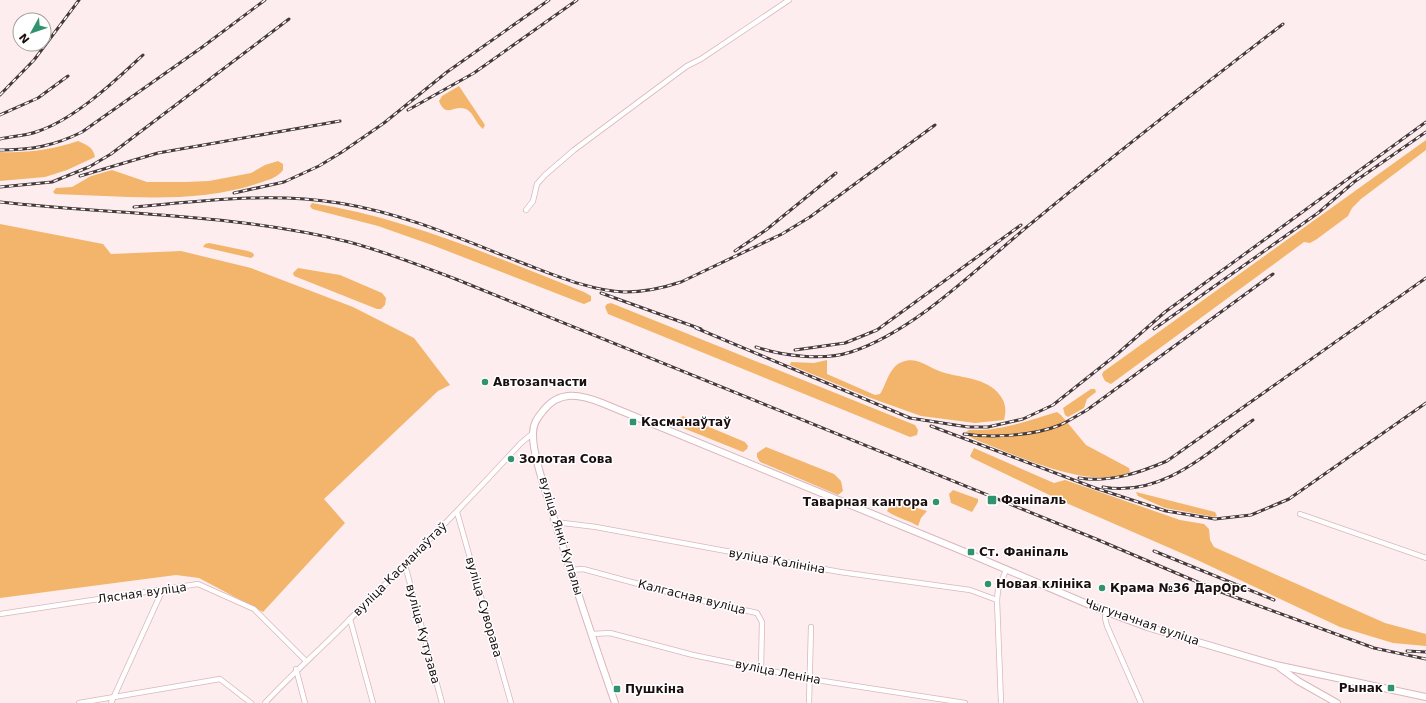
<svg xmlns="http://www.w3.org/2000/svg" width="1426" height="703" viewBox="0 0 1426 703" font-family="'DejaVu Sans',sans-serif">
<style>
.forest{fill:#f2b56b}
.lines{fill:none;stroke-linecap:round;stroke-linejoin:round}
.street-casing{stroke:#dab6bb;stroke-width:6}
.secondary-casing{stroke:#dab6bb;stroke-width:8}
.street{stroke:#fff;stroke-width:4.5}
.secondary{stroke:#fff;stroke-width:6}
.rail-casing{stroke:#46393b;stroke-width:3}
.rail{stroke:#fff;stroke-width:1.5;stroke-dasharray:4.5;stroke-linecap:butt}
.poi-dot{fill:#31936d;stroke:#fff;stroke-width:1.5}
.labels{text-anchor:middle;dominant-baseline:central;stroke-width:3;stroke-linejoin:round;paint-order:stroke}
.poi-label{font-size:12px;font-weight:bold;fill:#1a0e10;stroke:#fff;text-anchor:start}
.street-label{font-size:12px;fill:#1a0e10;stroke:#fff}
</style>
<rect width="100%" height="100%" fill="#fdedef"/>
<g class="forest">
<path d="M459,86L485,125L483,129C476,124 474,113 466,109C454,104 446,119 439,101L442,96Z"/>
<path d="M1426,140V150L1361,199L1352,208L1348,216L1317,239L1310,243L1304,242L1111,384L1105,381L1102,375L1103,372Z"/>
<path d="M78,141C87,145 93,147 95,157L67,170L45,177L0,181V152C27,153 52,150 78,141Z"/>
<path d="M278,161L283,164V170C277,178 268,180 259,183C195,205 122,196 55,194L53,192L56,188L72,187L91,176L112,170L147,182H185L209,181L251,173L265,165Z"/>
<path d="M312,203C407,218 495,257 584,292L591,296V301L584,304L581,303L432,245L378,226L312,209L310,206Z"/>
<path d="M0,224L103,244L111,254L181,251L251,268L353,307L414,338L450,385L438,391L324,499L345,523L263,612L199,578L176,575L0,598Z"/>
<path d="M209,243L248,251L253,253L254,256L251,258L203,247L205,244Z"/>
<path d="M298,268L340,275L382,293L386,298L385,305L381,309H377L294,276L293,273Z"/>
<path d="M611,303L915,425L918,430L917,435L910,437L608,314L605,307L607,304Z"/>
<path d="M827,360V374L875,395L880,394C887,383 889,367 902,362C917,356 928,368 942,372C963,379 991,377 1003,400C1006,407 1006,413 1004,420L975,423L921,416L868,397L790,365L791,362L814,363Z"/>
<path d="M1091,389H1095L1096,392L1087,399L1084,408L1068,417L1065,415L1063,408Z"/>
<path d="M1057,412L1061,415L1086,445L1129,468L1130,472C1091,492 1014,454 976,440L967,435L966,432L969,430C1002,431 1026,421 1057,412Z"/>
<path d="M683,416L745,442L748,446L747,449L743,452L678,426L676,421L678,419Z"/>
<path d="M766,447L834,474L841,481L843,491L838,495L760,462L757,457V453Z"/>
<path d="M974,448L1054,483L1065,480L1180,520L1204,524L1209,529L1210,540L1214,547L1385,623L1426,634V646L1393,643L1340,627L1195,559L1064,502L972,458L970,456Z"/>
<path d="M953,490L978,499V502L972,512L951,503L949,494Z"/>
<path d="M1136,492L1215,512L1217,516L1215,517L1165,508L1138,496Z"/>
<path d="M904,500L914,507L927,511L921,518L918,526C908,520 897,518 887,511L891,503L900,505Z"/>
</g>
<g class="lines">
<defs>
<g id="street">
<path d="M526,210L533,201L537,184L545,175L574,150L687,66L701,59L789,0"/>
<path d="M457,512L511,703"/>
<path d="M1300,514L1426,558"/>
<path d="M555,522L596,527L840,572L970,590L997,600"/>
<path d="M405,565L442,703"/>
<path d="M571,570L583,569L694,599L757,613L762,622L761,669"/>
<path d="M1106,612L1105,618L1107,626L1141,703"/>
<path d="M0,614L198,584L254,609L306,661"/>
<path d="M350,619L373,703"/>
<path d="M592,634L610,633L693,655L810,679L965,703"/>
<path d="M296,669L305,703"/>
<path d="M79,703L220,679L251,703"/>
<path d="M111,703L163,589"/>
<path d="M265,703C292,674 323,647 351,618C409,561 465,504 520,444L533,433"/>
<path d="M809,703L811,627"/>
<path d="M1001,703L997,600L998,590L1006,570"/>
</g>
<g id="secondary">
<path d="M1279,667L1298,681L1337,703"/>
<path d="M615,703C593,640 572,576 552,512C546,492 532,453 533,433C533,424 537,418 543,411C559,390 580,394 602,403L970,554L1099,609L1147,627L1276,665L1426,697"/>
</g>
</defs>
<use href="#street" class="street-casing"/>
<use href="#secondary" class="secondary-casing"/>
<use href="#street" class="street"/>
<use href="#secondary" class="secondary"/>
<defs>
<g id="rail">
<path d="M0,95L34,60L79,0"/>
<path d="M408,110L474,73L577,0"/>
<path d="M0,115L38,98L68,76"/>
<path d="M0,139C12,136 25,136 36,132C74,120 114,82 143,55"/>
<path d="M0,150C31,150 54,146 82,132L201,48L265,0"/>
<path d="M80,176L158,153L340,121"/>
<path d="M0,187L52,182L89,167L111,154L289,19"/>
<path d="M234,193L284,182L319,166L342,152L384,123L447,72L549,0"/>
<path d="M0,202C117,215 233,213 349,242C386,252 422,266 458,280L1096,539L1221,592L1374,648L1426,659"/>
<path d="M134,207C203,201 270,192 339,203C402,213 459,238 517,261C550,273 589,291 625,292C644,292 663,288 681,282L782,234L810,217L935,125"/>
<path d="M735,251L766,230L836,173"/>
<path d="M601,293L701,329"/>
<path d="M696,328L910,418L968,427H988L1023,419L1053,405L1116,355L1165,312L1426,122"/>
<path d="M1154,329L1318,213L1354,182L1426,132"/>
<path d="M756,347C783,356 823,361 851,352C915,331 976,269 1028,226C1112,157 1197,90 1283,24"/>
<path d="M795,350L845,343L877,330L1021,225"/>
<path d="M931,426L1095,488L1166,511L1215,519L1251,515L1289,499L1426,403"/>
<path d="M964,434C992,438 1033,436 1060,425C1069,421 1078,415 1087,410L1273,274"/>
<path d="M1079,478C1109,483 1139,473 1167,461L1426,278"/>
<path d="M1103,487C1163,498 1209,451 1253,420"/>
<path d="M1154,551L1274,600"/>
<path d="M1407,651L1426,652"/>
</g>
</defs>
<use href="#rail" class="rail-casing"/>
<use href="#rail" class="rail"/>
</g>
<g class="poi-dot">
<circle cx="485" cy="382" r="4"/>
<rect x="629" y="418" width="8" height="8" rx="2"/>
<circle cx="511" cy="459" r="4"/>
<rect x="987" y="495" width="10" height="10" rx="2"/>
<circle cx="936" cy="502" r="4"/>
<rect x="967" y="548" width="8" height="8" rx="2"/>
<circle cx="988" cy="584" r="4"/>
<circle cx="1102" cy="588" r="4"/>
<rect x="1387" y="684" width="8" height="8" rx="2"/>
<rect x="613" y="685" width="8" height="8" rx="2"/>
</g>
<g class="labels">
<g class="poi-label">
<text x="493" y="382">Автозапчасти</text>
<text x="641" y="422">Касманаўтаў</text>
<text x="519" y="459">Золотая Сова</text>
<text x="1001" y="500">Фаніпаль</text>
<text x="928" y="502" text-anchor="end">Таварная кантора</text>
<text x="979" y="552">Ст. Фаніпаль</text>
<text x="996" y="584">Новая клініка</text>
<text x="1110" y="588">Крама №36 ДарОрс</text>
<text x="1383" y="688" text-anchor="end">Рынак</text>
<text x="625" y="689">Пушкіна</text>
</g>
<g class="street-label">
<text transform="translate(561 536) rotate(73)">вуліца Янкі Купалы</text>
<text transform="translate(777 561) rotate(10)">вуліца Калініна</text>
<text transform="translate(400 569) rotate(-45)">вуліца Касманаўтаў</text>
<text transform="translate(142 593) rotate(-8)">Лясная вуліца</text>
<text transform="translate(692 597) rotate(14)">Калгасная вуліца</text>
<text transform="translate(484 607) rotate(74)">вуліца Суворава</text>
<text transform="translate(1142 622) rotate(19)">Чыгуначная вуліца</text>
<text transform="translate(423 634) rotate(75)">вуліца Кутузава</text>
<text transform="translate(778 672) rotate(11)">вуліца Леніна</text>
</g>
</g>
<g transform="translate(32 32) rotate(230)"><circle r="19" fill="#ffffff" stroke="#a39f9f"/>
<path d="M0-3L7 15L0 10L-7 15Z" fill="#31936d"/>
<text y="-6" font-size="11" font-weight="bold" text-anchor="middle" fill="#1a0e10">N</text>
</g>
</svg>
